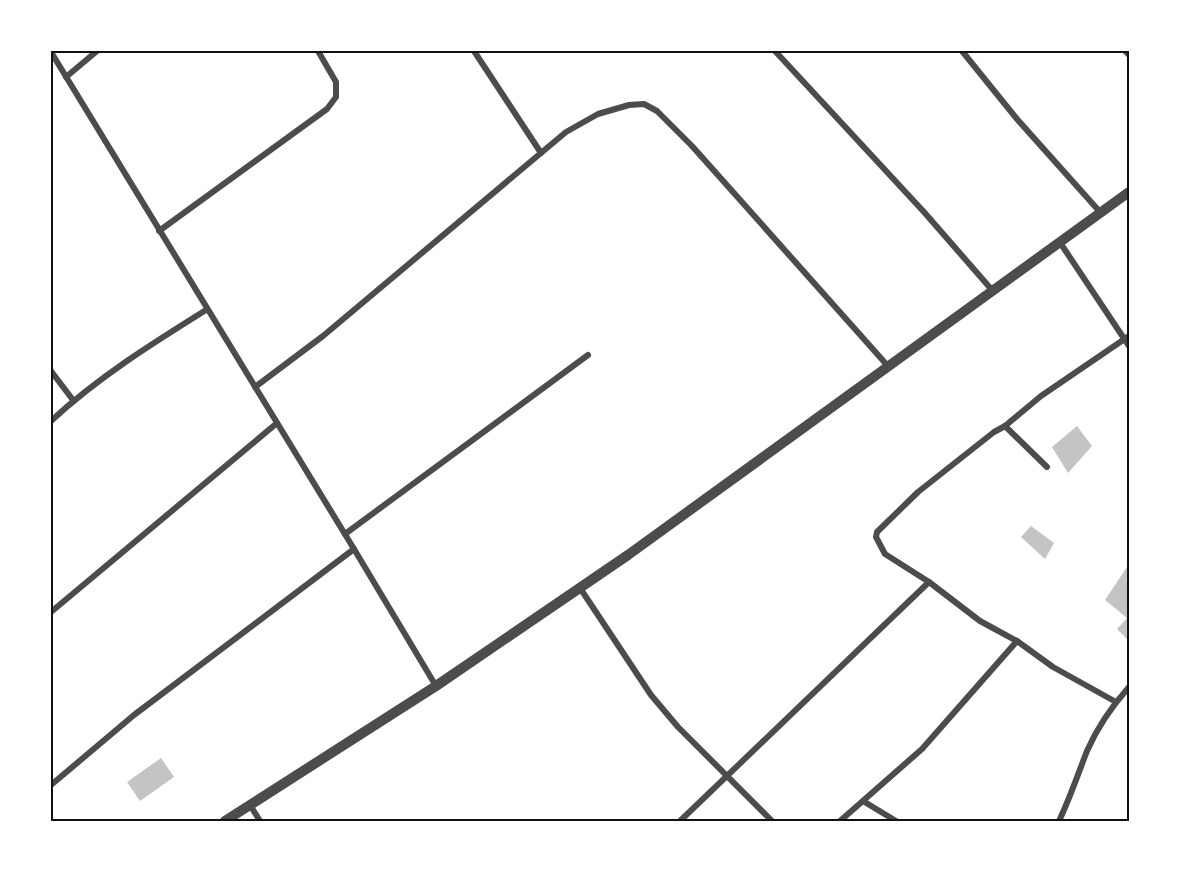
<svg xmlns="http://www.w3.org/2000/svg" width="1180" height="872" viewBox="0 0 1180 872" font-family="Georgia,serif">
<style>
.building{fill:#c4c4c4}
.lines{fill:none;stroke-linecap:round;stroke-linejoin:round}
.minor{stroke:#4c4c4c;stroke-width:6}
.tertiary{stroke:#4c4c4c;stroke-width:10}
.neatline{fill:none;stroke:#111;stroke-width:2}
</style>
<rect width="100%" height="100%" fill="#fff"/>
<g class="building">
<path d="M1077,426L1092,446L1068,473L1052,447Z"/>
<path d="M1031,526L1054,543L1045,559L1021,537Z"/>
<path d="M1129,564V641L1117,629L1127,618L1105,600Z"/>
<path d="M161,758L174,777L140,801L127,782Z"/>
</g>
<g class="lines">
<g class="minor">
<path d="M474,51L541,153"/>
<path d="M775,51L924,212L992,290"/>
<path d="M962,51L1017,119L1100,212"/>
<path d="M1125,51L1129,55"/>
<path d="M51,52L354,549L436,686"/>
<path d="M66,77L97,51"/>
<path d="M159,231L327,109L336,97V82L318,51"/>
<path d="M1059,241L1129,346"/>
<path d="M51,371L73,400"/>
<path d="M255,387L323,336L566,132L598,114L629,105L644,104L657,111L692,146L887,365"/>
<path d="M51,421C97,378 153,343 206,310"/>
<path d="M1005,426L1047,467"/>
<path d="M345,534L588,355"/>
<path d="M580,588L651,695L678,727L772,821"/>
<path d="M51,612L277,423"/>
<path d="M1116,702L1053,667L1017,641L980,621L929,582L885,554L876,537L877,532L918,492L994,432L1005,426L1041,396L1129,336"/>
<path d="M51,785L134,715L354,549"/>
<path d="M863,801L896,821"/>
<path d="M250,805L260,821"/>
<path d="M680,821L929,582"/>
<path d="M840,821L922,749L1017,641"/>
<path d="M1059,821C1070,798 1078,774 1087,751C1097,728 1113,705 1129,687"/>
</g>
<path class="tertiary" d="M225,821L436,686L628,555L1129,192"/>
</g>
<rect width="1180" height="872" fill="none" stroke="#ffffff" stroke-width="105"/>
<rect x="52" y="52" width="1076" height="768" class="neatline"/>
</svg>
